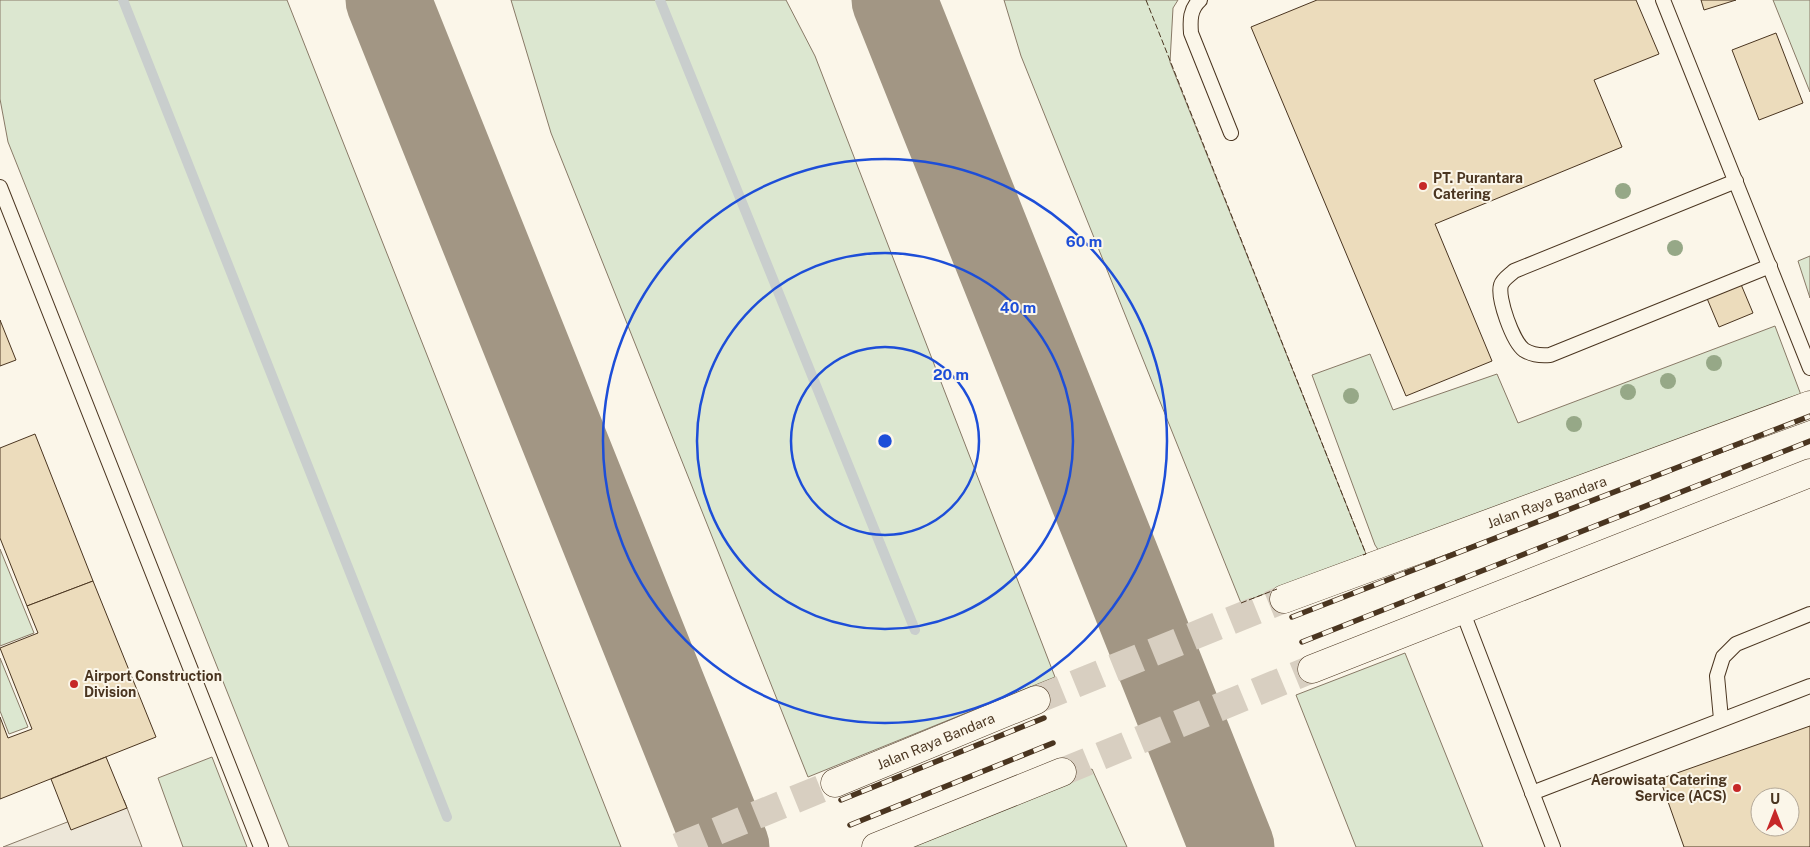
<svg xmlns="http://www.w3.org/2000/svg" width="1810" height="847" viewBox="0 0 1810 847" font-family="'Public Sans',sans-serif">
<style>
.green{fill:#dce7d0;stroke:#887966}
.parking{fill:#ede7d9;stroke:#887966}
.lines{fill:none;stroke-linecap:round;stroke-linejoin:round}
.stream{stroke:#c9cecd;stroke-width:10}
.taxiway{stroke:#a29684;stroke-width:85}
.building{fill:#ecdcbc;stroke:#4a3520;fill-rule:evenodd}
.tertiary-tunnel{stroke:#d8cfc1;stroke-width:28;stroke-dasharray:28 14;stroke-linecap:butt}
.service-casing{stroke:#4a3520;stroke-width:16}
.tertiary-casing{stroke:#4a3520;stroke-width:29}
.service{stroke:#fbf6e9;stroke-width:14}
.tertiary{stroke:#fbf6e9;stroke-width:28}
.rail-casing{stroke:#4a3520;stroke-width:5.5}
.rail{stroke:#fbf6e9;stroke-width:4;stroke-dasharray:11;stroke-linecap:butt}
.fence{stroke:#4a3520;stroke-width:1;stroke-dasharray:6 2.5;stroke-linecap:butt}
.tree{fill:#96a887}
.ring{fill:none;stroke:#1d4ed8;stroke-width:2.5}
.poi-dot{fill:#c62828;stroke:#fbf6e9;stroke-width:2}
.labels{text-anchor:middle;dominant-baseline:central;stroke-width:4;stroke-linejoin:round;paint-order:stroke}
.poi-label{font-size:14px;font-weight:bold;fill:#4a3520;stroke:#fbf6e9;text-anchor:start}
.street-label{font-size:14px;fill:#4a3520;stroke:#fbf6e9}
.centre{fill:#1d4ed8;stroke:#fbf6e9;stroke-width:2.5}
.ring-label{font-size:15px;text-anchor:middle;font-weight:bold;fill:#1d4ed8;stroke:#fbf6e9;stroke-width:4;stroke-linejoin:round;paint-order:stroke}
</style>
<rect width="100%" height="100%" fill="#fbf6e9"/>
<g class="green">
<path d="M0,0H287L621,847H289L8,142L0,99Z"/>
<path d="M511,0H786L815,56L1055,677L808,777L551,133Z"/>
<path d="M1004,0H1178L1173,8L1170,62L1366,554L1241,603L1021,56Z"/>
<path d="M1773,0H1810V92Z"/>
<path d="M1810,256V298L1798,261Z"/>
<path d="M1775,326L1801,395L1379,551L1375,545L1312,375L1370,354L1393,410L1497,374L1518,423Z"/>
<path d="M0,549L34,633L0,646Z"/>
<path d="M1405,653L1483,847H1356L1296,695Z"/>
<path d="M0,658L28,727L9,734L0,711Z"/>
<path d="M212,757L247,847H183L158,778Z"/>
<path d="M1092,769L1127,847H908Z"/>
</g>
<path class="parking" d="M124,800L142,847H3Z"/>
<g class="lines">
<g class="stream">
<path d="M123,0L447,817"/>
<path d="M660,0L915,630"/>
</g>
<g class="taxiway">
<path d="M388,0L727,847"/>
<path d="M894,0L1232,847"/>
</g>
</g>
<g class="building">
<path d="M1317,0H1636L1659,54L1594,80L1622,147L1435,224L1492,361L1406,396L1251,27Z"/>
<path d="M1701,0H1736L1704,10Z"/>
<path d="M1776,33L1803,103L1759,120L1732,50Z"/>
<path d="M1740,282L1753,313L1719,327L1706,296Z"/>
<path d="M0,320L16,360L0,366Z"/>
<path d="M35,434L93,581L27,606L0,538V448Z"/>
<path d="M93,581L156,737L0,799V717L8,738L32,729L0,648L38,633L27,606Z"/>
<path d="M1810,726V847H1684L1660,779ZM1760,797H1790V827H1760Z"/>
<path d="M106,757L127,808L71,830L51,779Z"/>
</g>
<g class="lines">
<g class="tertiary-tunnel">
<path d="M1036,700L1284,599"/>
<path d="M1062,772L1312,669"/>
<path d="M678,847L835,783"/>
</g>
<defs>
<g id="service">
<path d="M1200,0C1190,9 1190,20 1191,33L1231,133"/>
<path d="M1663,0L1810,368"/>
<path d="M1736,181L1514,271C1510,275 1503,279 1501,285C1497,298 1513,342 1524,350C1532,355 1540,356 1550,355L1770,266"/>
<path d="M0,187L261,847"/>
<path d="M1462,610L1553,847"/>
<path d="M1721,719L1717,676L1723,657L1736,644L1810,614"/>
<path d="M1532,793L1810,686"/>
</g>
<g id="tertiary">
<path id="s1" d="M1284,599L1810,405"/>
<path d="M1312,669L1810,473"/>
<path id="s2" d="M835,783L1036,700"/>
<path d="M876,847L1062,772"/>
</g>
</defs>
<use href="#service" class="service-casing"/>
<use href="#tertiary" class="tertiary-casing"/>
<use href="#service" class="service"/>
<use href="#tertiary" class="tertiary"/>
<defs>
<g id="rail">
<path d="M1292,617L1810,416"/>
<path d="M1302,642L1810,441"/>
<path d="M841,800L1044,718"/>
<path d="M850,825L1053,743"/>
</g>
</defs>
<use href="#rail" class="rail-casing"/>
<use href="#rail" class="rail"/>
<g class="fence">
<path d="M1146,0L1366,554L1363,555"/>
<path d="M1241,603L1277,589"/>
</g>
</g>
<g class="tree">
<circle cx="1623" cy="191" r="8"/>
<circle cx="1675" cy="248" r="8"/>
<circle cx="1714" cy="363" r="8"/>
<circle cx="1668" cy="381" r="8"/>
<circle cx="1628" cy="392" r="8"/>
<circle cx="1351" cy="396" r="8"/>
<circle cx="1574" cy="424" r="8"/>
</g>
<g class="ring">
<circle cx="885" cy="441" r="94"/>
<circle cx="885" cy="441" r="188"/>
<circle cx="885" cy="441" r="282"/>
</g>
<g class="poi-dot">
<circle cx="1423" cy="186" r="5"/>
<circle cx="74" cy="684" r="5"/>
<circle cx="1737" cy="788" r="5"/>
</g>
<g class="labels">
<g class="poi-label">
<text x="1433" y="178">PT. Purantara<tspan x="1433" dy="16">Catering</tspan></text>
<text x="84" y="676">Airport Construction<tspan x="84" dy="16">Division</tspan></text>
<text x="1727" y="780" text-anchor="end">Aerowisata Catering<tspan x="1727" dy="16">Service (ACS)</tspan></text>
</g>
<g class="street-label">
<text stroke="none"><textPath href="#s1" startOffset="280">Jalan Raya Bandara</textPath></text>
<text stroke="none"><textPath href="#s2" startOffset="109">Jalan Raya Bandara</textPath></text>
</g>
</g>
<circle cx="885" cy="441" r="8" class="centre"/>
<g class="ring-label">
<text x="1084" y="247">60 m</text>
<text x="1018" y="313">40 m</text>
<text x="951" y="380">20 m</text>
</g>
<g transform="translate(1775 812)"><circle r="24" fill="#fbf6e9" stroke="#b4a999"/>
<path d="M0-4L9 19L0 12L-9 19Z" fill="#c62828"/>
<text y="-8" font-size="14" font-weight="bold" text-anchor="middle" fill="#4a3520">U</text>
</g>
</svg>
